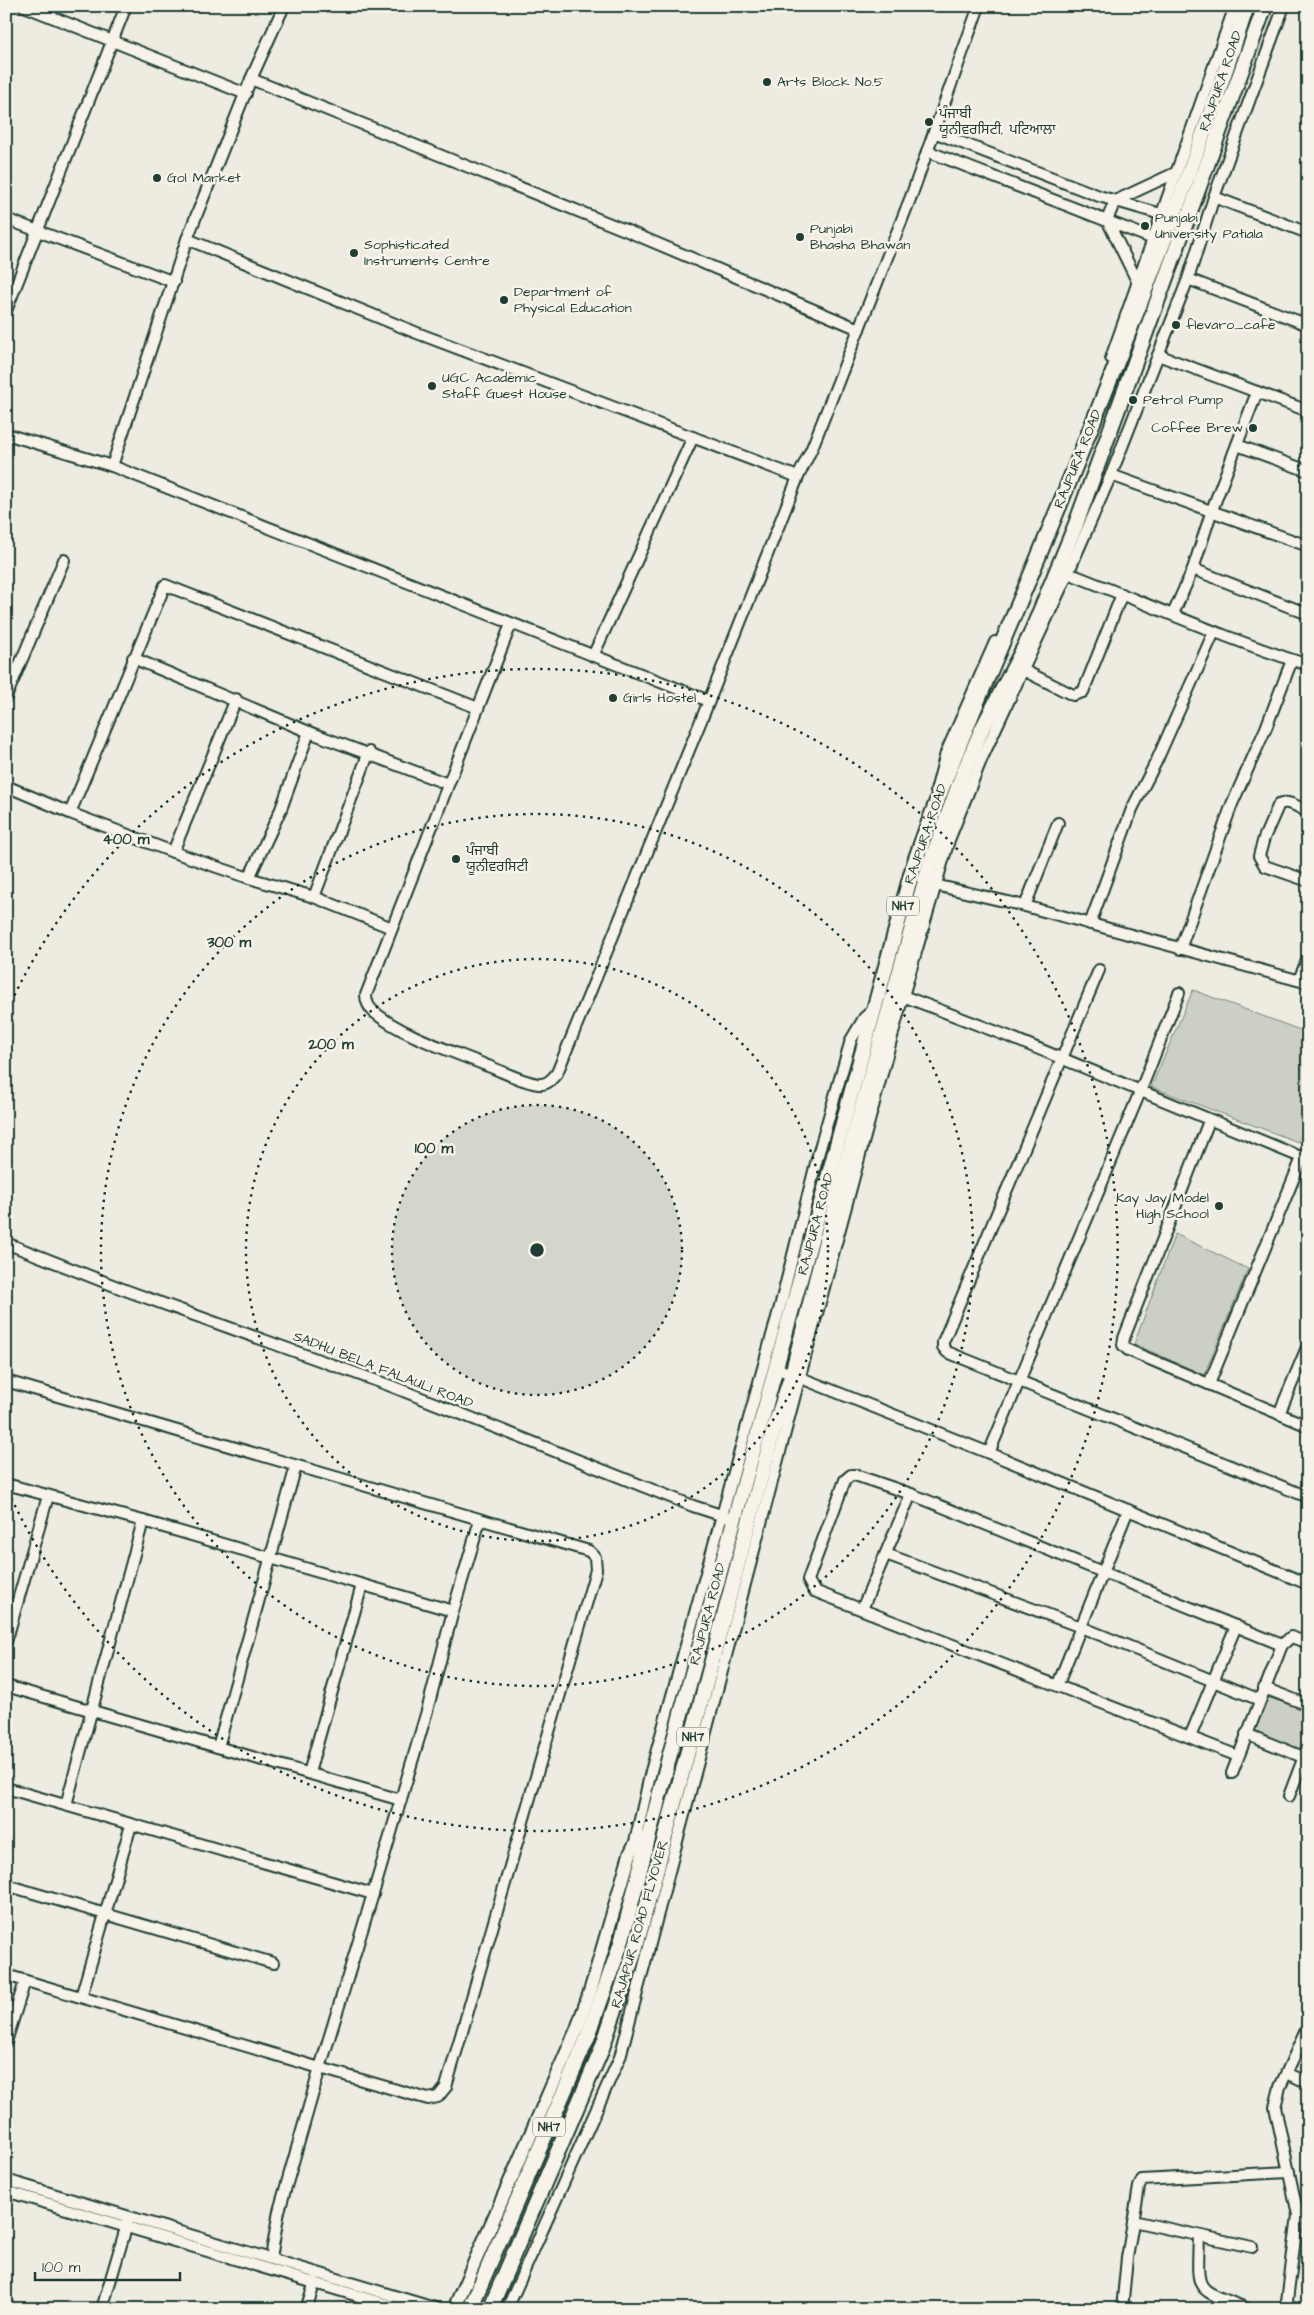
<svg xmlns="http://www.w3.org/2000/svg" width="1314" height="2315" viewBox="0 0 1314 2315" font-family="'Architects Daughter','Noto Sans Gurmukhi',sans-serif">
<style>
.green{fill:#cccfc4;stroke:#76867c}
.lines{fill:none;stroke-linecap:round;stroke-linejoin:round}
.minor-tunnel{stroke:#c5c9be;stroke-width:10;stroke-dasharray:10 5;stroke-linecap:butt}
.minor-casing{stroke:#1f3d34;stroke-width:14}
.major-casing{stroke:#1f3d34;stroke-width:16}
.highway-casing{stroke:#1f3d34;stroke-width:18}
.minor{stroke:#f7f3e8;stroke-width:10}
.major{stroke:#f7f3e8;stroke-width:12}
.highway{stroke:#f7f3e8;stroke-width:14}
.ring{fill:none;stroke:#1f3d34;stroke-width:2.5;stroke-dasharray:2.5 5}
.poi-dot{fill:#1f3d34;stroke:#f7f3e8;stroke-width:2}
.labels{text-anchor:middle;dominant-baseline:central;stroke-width:5;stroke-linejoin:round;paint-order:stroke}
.shield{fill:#f7f3e8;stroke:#60746a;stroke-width:1}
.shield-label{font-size:12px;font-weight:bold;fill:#1f3d34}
.street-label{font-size:14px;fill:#1f3d34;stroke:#f7f3e8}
.poi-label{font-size:14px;fill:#1f3d34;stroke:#f7f3e8;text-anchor:start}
.centre{fill:#1f3d34;stroke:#f7f3e8;stroke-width:2.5}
.ring-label{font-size:15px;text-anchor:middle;font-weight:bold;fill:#1f3d34;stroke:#f7f3e8;stroke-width:5;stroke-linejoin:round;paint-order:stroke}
</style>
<rect width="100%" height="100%" fill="#eeece1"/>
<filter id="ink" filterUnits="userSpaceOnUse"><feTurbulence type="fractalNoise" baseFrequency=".02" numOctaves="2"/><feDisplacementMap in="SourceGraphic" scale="10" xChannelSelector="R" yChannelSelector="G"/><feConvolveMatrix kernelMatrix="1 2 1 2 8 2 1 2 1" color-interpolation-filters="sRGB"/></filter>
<g filter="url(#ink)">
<g class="green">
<path d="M1193,990L1308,1033V1121L1298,1142L1151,1087Z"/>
<path d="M1175,1234L1248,1269L1204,1375L1134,1344Z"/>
<path d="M1267,1697L1308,1711V1736L1303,1748L1298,1750L1252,1733Z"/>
</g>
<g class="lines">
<g class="minor-tunnel">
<path d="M1179,220L1196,226"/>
<path d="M1157,240L1186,251"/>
</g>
<defs>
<g id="minor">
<path d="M24,6L246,94"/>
<path d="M284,6L251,79L187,239L112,466L709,701L798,477"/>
<path d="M251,79L625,230L859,329"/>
<path d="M934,132L1099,196L1164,215"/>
<path d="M927,151L1156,240"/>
<path d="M1214,197L1308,233"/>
<path d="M6,219L174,282"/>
<path d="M187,239L417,333L798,477L812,448L912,194L979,6"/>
<path d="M1188,279L1308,325"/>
<path d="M1138,283L1107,220L1115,201L1175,173"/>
<path d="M6,311L126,6"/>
<path d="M1158,355L1308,411"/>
<path d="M1111,358L1235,6"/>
<path d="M6,434L112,466"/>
<path d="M1237,445L1308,471"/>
<path d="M1111,475L1308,546"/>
<path d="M1193,569L1308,614"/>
<path d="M1068,573C1148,604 1226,639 1308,665"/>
<path d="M1173,614L1193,569L1212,510L1257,392"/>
<path d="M511,624L366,995C366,1001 369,1008 374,1012C403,1036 452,1051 488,1066C504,1072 522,1082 539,1084C547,1085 552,1079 557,1073L709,701"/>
<path d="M593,656L693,437"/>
<path d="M133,658L309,732L448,784"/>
<path d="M1023,670L1073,695L1083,692L1122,594"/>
<path d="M6,697L64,560"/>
<path d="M6,786L70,813"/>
<path d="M936,791L946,753L995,642"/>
<path d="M1308,812C1298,807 1289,800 1279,804L1264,838L1259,856L1265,866L1308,881"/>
<path d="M173,852L236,699"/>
<path d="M249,878L281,809L309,732"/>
<path d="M935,885L1025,906L1308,983"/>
<path d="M314,897L369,752"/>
<path d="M1025,906L1058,823"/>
<path d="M1090,924L1132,809L1157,760L1214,632"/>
<path d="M392,928L314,897L249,878L173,852L70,813L165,585L478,708"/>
<path d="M1180,949L1232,804L1266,728L1292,660"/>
<path d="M1099,970L943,1342V1347L947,1352L1308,1497"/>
<path d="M1299,980L1308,958"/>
<path d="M903,996L1010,1037L1308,1160"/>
<path d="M1209,1121L1124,1338L1123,1345L1128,1350L1308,1426"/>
<path d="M6,1243L125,1290L391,1386L693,1506L727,1517"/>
<path d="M776,1368L989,1453L1308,1584"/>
<path d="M6,1381L589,1551L595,1557L596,1570L446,2087L438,2097L428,2099L320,2068L279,2211L271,2258"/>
<path d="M1209,1384L1302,1158"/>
<path d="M1279,1414L1308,1345"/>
<path d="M989,1453L1140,1092L1179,993"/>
<path d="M6,1484L143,1521L66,1805"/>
<path d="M143,1521L453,1611L427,1711L373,1894"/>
<path d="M886,1554L1081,1627L1260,1700"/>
<path d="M862,1609L911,1494"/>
<path d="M453,1611L480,1520"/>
<path d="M6,1642L48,1496"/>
<path d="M1058,1684L1128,1510"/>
<path d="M6,1686L401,1800"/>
<path d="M1264,1688L1308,1705"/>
<path d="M1246,1734L1303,1757"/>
<path d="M1190,1737L1236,1626"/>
<path d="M218,1747L296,1466"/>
<path d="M1238,1756L814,1591L808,1580L845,1480L851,1475H855L911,1494L1282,1645L1291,1637L1308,1643"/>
<path d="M309,1773L362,1585"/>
<path d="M1232,1773L1282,1645"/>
<path d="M6,1788L373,1894L320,2068L6,1975"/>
<path d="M1289,1796L1308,1746"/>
<path d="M634,1846L651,1771L781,1303L818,1155L851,1040L864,1018L874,1009"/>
<path d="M6,1885L273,1963"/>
<path d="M81,1997L131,1825"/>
<path d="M6,2042L25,1981"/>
<path d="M1287,2073L1308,2083"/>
<path d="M6,2180L438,2309"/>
<path d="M6,2191L402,2309"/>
<path d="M1133,2221L1252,2247"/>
<path d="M1199,2236C1197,2295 1194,2287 1248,2309"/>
<path d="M102,2309L128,2221"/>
<path d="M306,2309L315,2282"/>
<path d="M507,2309L620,2057L800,1376L903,996L949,840L982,758L1068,573L1111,475L1188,279L1214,197L1284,6"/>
<path d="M1122,2309L1127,2258L1139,2187L1142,2180L1289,2172"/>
<path d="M1286,2309L1298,2215L1275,2107L1280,2087L1308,2026"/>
</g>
<path id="major" d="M454,2309L577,2029L590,1992L630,1854L634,1846L649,1835"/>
<g id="highway">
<path d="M470,2309L587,2039L621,1943L670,1754L914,864C952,753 1002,647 1046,538C1118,363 1188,186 1247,6"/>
<path d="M490,2309L601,2051L635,1950L774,1428L792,1374L841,1182L930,863L964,771L981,731L1030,636L1076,524L1265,6"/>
</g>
</defs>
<use href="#minor" class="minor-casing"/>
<use href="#major" class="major-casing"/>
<use href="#highway" class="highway-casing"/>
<use href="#minor" class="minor"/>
<use href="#major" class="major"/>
<use href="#highway" class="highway"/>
</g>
</g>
<circle cx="537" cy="1250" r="145" fill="#1f3d34" fill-opacity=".12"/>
<g class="ring">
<circle cx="537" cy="1250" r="145"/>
<circle cx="537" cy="1250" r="291"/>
<circle cx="537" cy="1250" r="436"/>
<path d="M8 1009A581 581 0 1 1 8 1491"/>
</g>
<g class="poi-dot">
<circle cx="767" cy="82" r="5"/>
<circle cx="929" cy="122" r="5"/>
<circle cx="157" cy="178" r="5"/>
<circle cx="1145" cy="226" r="5"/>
<circle cx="800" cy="237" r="5"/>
<circle cx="354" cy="253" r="5"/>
<circle cx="504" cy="300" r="5"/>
<circle cx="1176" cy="325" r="5"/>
<circle cx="432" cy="386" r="5"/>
<circle cx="1133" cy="400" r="5"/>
<circle cx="1253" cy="428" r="5"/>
<circle cx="613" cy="698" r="5"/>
<circle cx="456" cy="859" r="5"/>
<circle cx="1219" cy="1206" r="5"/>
</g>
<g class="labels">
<g class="shield">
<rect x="887" y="896.5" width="32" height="19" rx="4"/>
<rect x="677" y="1727.5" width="32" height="19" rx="4"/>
<rect x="533" y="2117.5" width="32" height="19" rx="4"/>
</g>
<g class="shield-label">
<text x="903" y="906">NH7</text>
<text x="693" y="1737">NH7</text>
<text x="549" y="2127">NH7</text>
</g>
<g class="street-label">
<text transform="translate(1221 81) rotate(-71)">RAJPURA ROAD</text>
<text transform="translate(1078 459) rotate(-68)">RAJPURA ROAD</text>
<text transform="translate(926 834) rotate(-71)">RAJPURA ROAD</text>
<text transform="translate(816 1224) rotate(-75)">RAJPURA ROAD</text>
<text transform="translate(383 1370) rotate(21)">SADHU BELA FALAULI ROAD</text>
<text transform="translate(708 1614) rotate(-75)">RAJPURA ROAD</text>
<text transform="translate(640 1924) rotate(-74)">RAJAPUR ROAD FLYOVER</text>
</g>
<g class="poi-label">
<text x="777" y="82">Arts Block No.5</text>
<text x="939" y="114">ਪੰਜਾਬੀ<tspan x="939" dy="16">ਯੂਨੀਵਰਸਿਟੀ, ਪਟਿਆਲਾ</tspan></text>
<text x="167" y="178">Gol Market</text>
<text x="1155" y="218">Punjabi<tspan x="1155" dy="16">University Patiala</tspan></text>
<text x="810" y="229">Punjabi<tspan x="810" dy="16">Bhasha Bhawan</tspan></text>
<text x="364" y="245">Sophisticated<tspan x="364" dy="16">Instruments Centre</tspan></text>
<text x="514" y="292">Department of<tspan x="514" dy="16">Physical Education</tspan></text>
<text x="1186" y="325">flevaro_cafe</text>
<text x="442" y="378">UGC Academic<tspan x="442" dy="16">Staff Guest House</tspan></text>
<text x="1143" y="400">Petrol Pump</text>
<text x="1243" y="428" text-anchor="end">Coffee Brew</text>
<text x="623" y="698">Girls Hostel</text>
<text x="466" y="851">ਪੰਜਾਬੀ<tspan x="466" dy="16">ਯੂਨੀਵਰਸਿਟੀ</tspan></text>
<text x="1209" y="1198" text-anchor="end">Kay Jay Model<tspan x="1209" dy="16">High School</tspan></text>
</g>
</g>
<circle cx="537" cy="1250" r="8" class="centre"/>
<g class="ring-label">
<text x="126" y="844">400 m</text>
<text x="229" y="947">300 m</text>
<text x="331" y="1049">200 m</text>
<text x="434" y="1153">100 m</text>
</g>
<rect width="1314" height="2315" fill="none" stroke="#f7f3e8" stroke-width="25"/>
<rect x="12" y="12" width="1289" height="2290" fill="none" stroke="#1f3d34" stroke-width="2" filter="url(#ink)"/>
<path d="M35 2272v8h145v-8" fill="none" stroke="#1f3d34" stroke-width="2.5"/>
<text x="42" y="2272" font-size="15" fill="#1f3d34" stroke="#f7f3e8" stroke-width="4" paint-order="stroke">100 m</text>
</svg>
